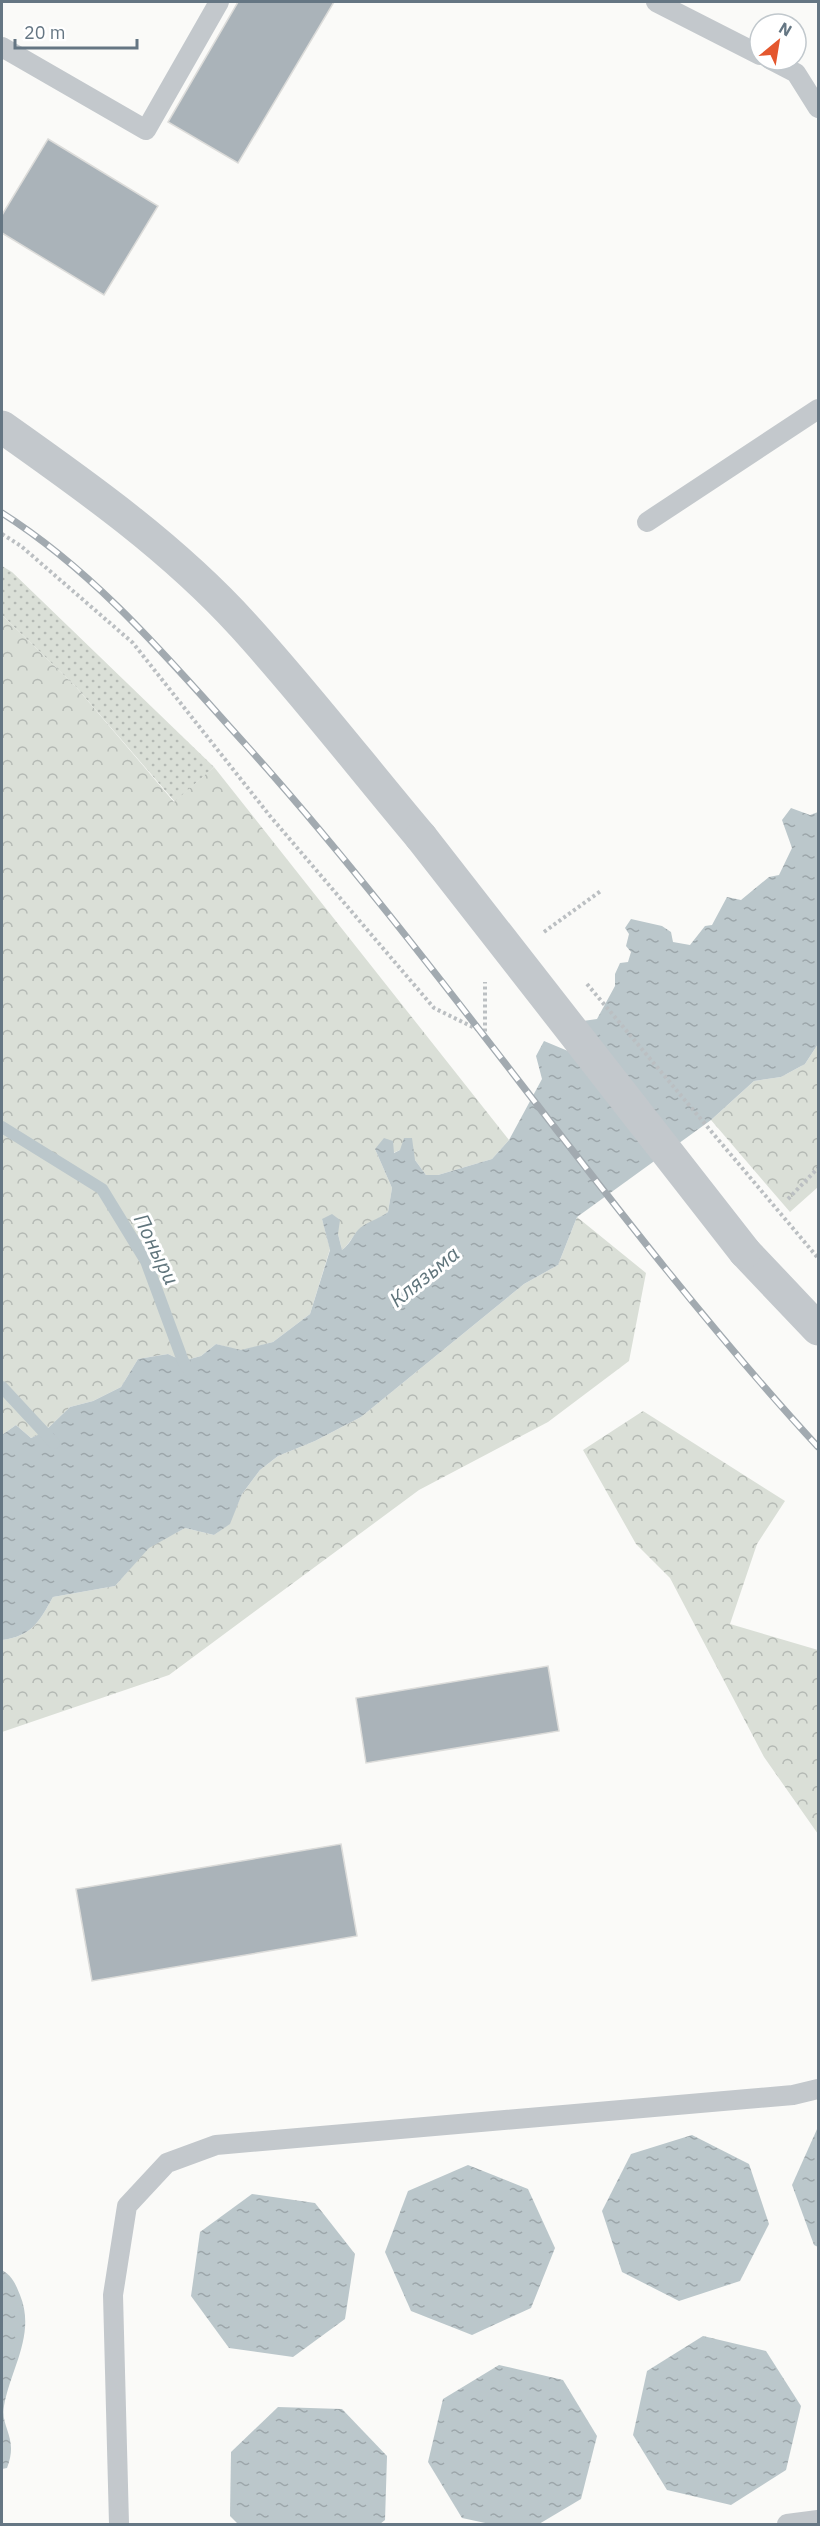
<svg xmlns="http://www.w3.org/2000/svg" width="820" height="2526" viewBox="0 0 820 2526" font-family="'IBM Plex Sans',sans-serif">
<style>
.grass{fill:url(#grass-dots)}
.forest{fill:url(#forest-crowns)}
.water{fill:url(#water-ripples)}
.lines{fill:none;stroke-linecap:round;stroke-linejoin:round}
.stream{stroke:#bbc7cb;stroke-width:12}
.building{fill:#aab3b9;stroke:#dcdcda;stroke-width:1.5}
.path{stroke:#bbbfc2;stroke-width:4;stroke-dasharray:3 3;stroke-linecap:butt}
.service{stroke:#c3c8cc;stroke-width:20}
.tertiary{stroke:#c3c8cc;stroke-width:33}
.rail-casing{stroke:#a2aab0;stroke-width:7}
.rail{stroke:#fff;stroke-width:4.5;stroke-dasharray:14;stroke-linecap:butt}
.path-bridge{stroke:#bbbfc2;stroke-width:4;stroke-dasharray:3 3;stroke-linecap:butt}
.tertiary-bridge{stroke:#c3c8cc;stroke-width:33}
.labels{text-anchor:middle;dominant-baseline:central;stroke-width:6;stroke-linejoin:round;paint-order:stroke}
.water-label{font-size:21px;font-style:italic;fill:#60757c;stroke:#fff}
</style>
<defs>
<pattern id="grass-dots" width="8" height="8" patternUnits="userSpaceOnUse" patternTransform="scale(1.5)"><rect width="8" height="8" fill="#dadfd7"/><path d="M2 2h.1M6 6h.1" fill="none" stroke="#b4b9b4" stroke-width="1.8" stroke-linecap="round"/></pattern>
<pattern id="forest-crowns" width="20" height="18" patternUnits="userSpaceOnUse" patternTransform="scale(1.5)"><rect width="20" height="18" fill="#dadfd7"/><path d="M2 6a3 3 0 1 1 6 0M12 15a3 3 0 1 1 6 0" fill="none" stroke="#b4b9b4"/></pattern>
<pattern id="water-ripples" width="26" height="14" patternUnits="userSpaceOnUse" patternTransform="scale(1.5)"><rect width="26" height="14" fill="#bbc7cb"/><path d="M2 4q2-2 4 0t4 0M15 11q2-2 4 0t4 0" fill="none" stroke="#9ca6aa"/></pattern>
</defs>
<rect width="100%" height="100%" fill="#fafaf8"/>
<path class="grass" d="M2,566L12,572L214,767L175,802L76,687L2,615Z"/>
<g class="forest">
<path d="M2,615L76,687L174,802L214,767L509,1140L492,1159L438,1175H426L415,1160L400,1150L393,1153L375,1149L392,1188L388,1212C379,1219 371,1222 362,1228C354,1232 350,1244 342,1250L338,1234L322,1219L330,1249L310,1314L273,1342L241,1351L216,1344L201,1356L183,1361L168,1354L138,1359L121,1387L93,1401L70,1407L44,1432L31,1438L16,1425L2,1435Z"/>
<path d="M818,1044V1187L790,1212L711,1120L754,1081L781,1077L805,1064Z"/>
<path d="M577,1217L646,1273L629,1361L548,1422L419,1490L169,1675L2,1732V1640C32,1636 39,1622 53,1597L115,1586L149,1547L185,1528L214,1535L229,1524L242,1494L260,1470L278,1456L315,1441L361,1417L524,1284L558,1265Z"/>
<path d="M643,1411L785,1501L757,1544L730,1624L818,1650V1834L764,1757L670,1578L636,1544L583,1450Z"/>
</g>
<g class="water">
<path d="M791,808L810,815L818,812V1044L805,1064L781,1077L754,1081L711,1120L577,1217L558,1265L524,1284L361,1417L315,1441L278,1456L260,1470L242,1494L230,1524L214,1535L185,1528L149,1548L115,1586L53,1597C39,1622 32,1636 2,1640V1435L16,1425L31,1438L44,1432L70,1407L93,1401L121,1387L138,1359L168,1354L183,1361L201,1356L216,1344L241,1350L273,1342L310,1314L330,1250L322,1219L332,1214L340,1220L338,1234L342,1250C350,1244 352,1237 358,1230C364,1223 379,1219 388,1212L392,1188L375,1149L384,1138L393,1141L394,1153L400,1150L404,1138H412L415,1160L426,1175H438L492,1159L509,1140L542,1079L536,1056L544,1041L568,1051L576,1022L597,1019L615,986V974L620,963L628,962L631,952L626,946L629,934L625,928L631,919L662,926L671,932L673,942L690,945L705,926L712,925L727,897L741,900L769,877L779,875L792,848L782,820Z"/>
<path d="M818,2127V2247L814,2245L792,2185Z"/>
<path d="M692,2135L749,2164L769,2224L740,2281L679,2301L622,2272L602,2211L631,2154Z"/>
<path d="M468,2165L528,2189L555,2248L531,2308L472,2335L411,2311L385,2252L408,2191Z"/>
<path d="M252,2194L315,2203L355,2254L345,2319L293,2357L229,2348L191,2296L200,2232Z"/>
<path d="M2,2270C13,2277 15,2283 20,2295C36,2334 11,2368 4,2406C0,2428 19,2437 7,2468L2,2469Z"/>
<path d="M703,2336L766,2351L801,2406L786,2470L731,2505L667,2490L633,2435L647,2371Z"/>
<path d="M499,2365L563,2380L597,2436L581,2499L539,2524H490L462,2518L428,2462L443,2399Z"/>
<path d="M278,2407L342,2409L387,2456L385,2520L380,2524H238L230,2516L231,2452Z"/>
</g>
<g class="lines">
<g class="stream">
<path d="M2,1127L102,1189L146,1261L183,1361L192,1375"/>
<path d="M2,1387L54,1443"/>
</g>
</g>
<g class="building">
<path d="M238,2H334L238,163L168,122Z"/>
<path d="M48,139L158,206L104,295L2,233V215Z"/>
<path d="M548,1666L559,1731L366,1763L356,1698Z"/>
<path d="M341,1844L357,1936L92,1981L76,1889Z"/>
</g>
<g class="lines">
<g class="path">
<path d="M2,534L21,546L133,643L270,816L434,1008L485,1033V982"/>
<path d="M544,932L602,890"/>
<path d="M788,1199L818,1168"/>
</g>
<g class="service">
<path d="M656,2L760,55"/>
<path d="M2,47L146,130L219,2"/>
<path d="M771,60L796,73L818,108"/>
<path d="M647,522L818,409"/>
<path d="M119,2524L113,2295L127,2206L167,2163L216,2145L793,2095L818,2089"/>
<path d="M787,2524L818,2520"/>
</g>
<g class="tertiary">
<path d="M2,427C87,487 173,548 243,625C305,693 362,767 421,837"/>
<path d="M745,1252L818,1329"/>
</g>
<defs>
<path id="rail" d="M2,513C97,573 171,662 246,745C448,970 614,1225 818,1447"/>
</defs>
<use href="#rail" class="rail-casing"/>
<use href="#rail" class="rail"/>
<path class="path-bridge" d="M587,984L818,1258"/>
<path class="tertiary-bridge" d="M421,837L745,1252"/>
</g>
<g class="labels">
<g class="water-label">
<text transform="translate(157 1249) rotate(64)">Поныри</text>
<text transform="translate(424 1276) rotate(-39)">Клязьма</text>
</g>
</g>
<rect width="820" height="2526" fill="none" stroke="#657683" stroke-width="6"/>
<g transform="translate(778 42) rotate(30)"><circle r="28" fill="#ffffff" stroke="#c1c8cd" stroke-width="1.5"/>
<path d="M0-4.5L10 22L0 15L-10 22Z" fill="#e4572e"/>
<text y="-9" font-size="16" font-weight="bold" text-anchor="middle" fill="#657683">N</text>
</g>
<path d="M15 39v9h122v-9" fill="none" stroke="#657683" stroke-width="3"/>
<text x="24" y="39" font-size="18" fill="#657683" stroke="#ffffff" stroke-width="4.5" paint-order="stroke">20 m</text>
</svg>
